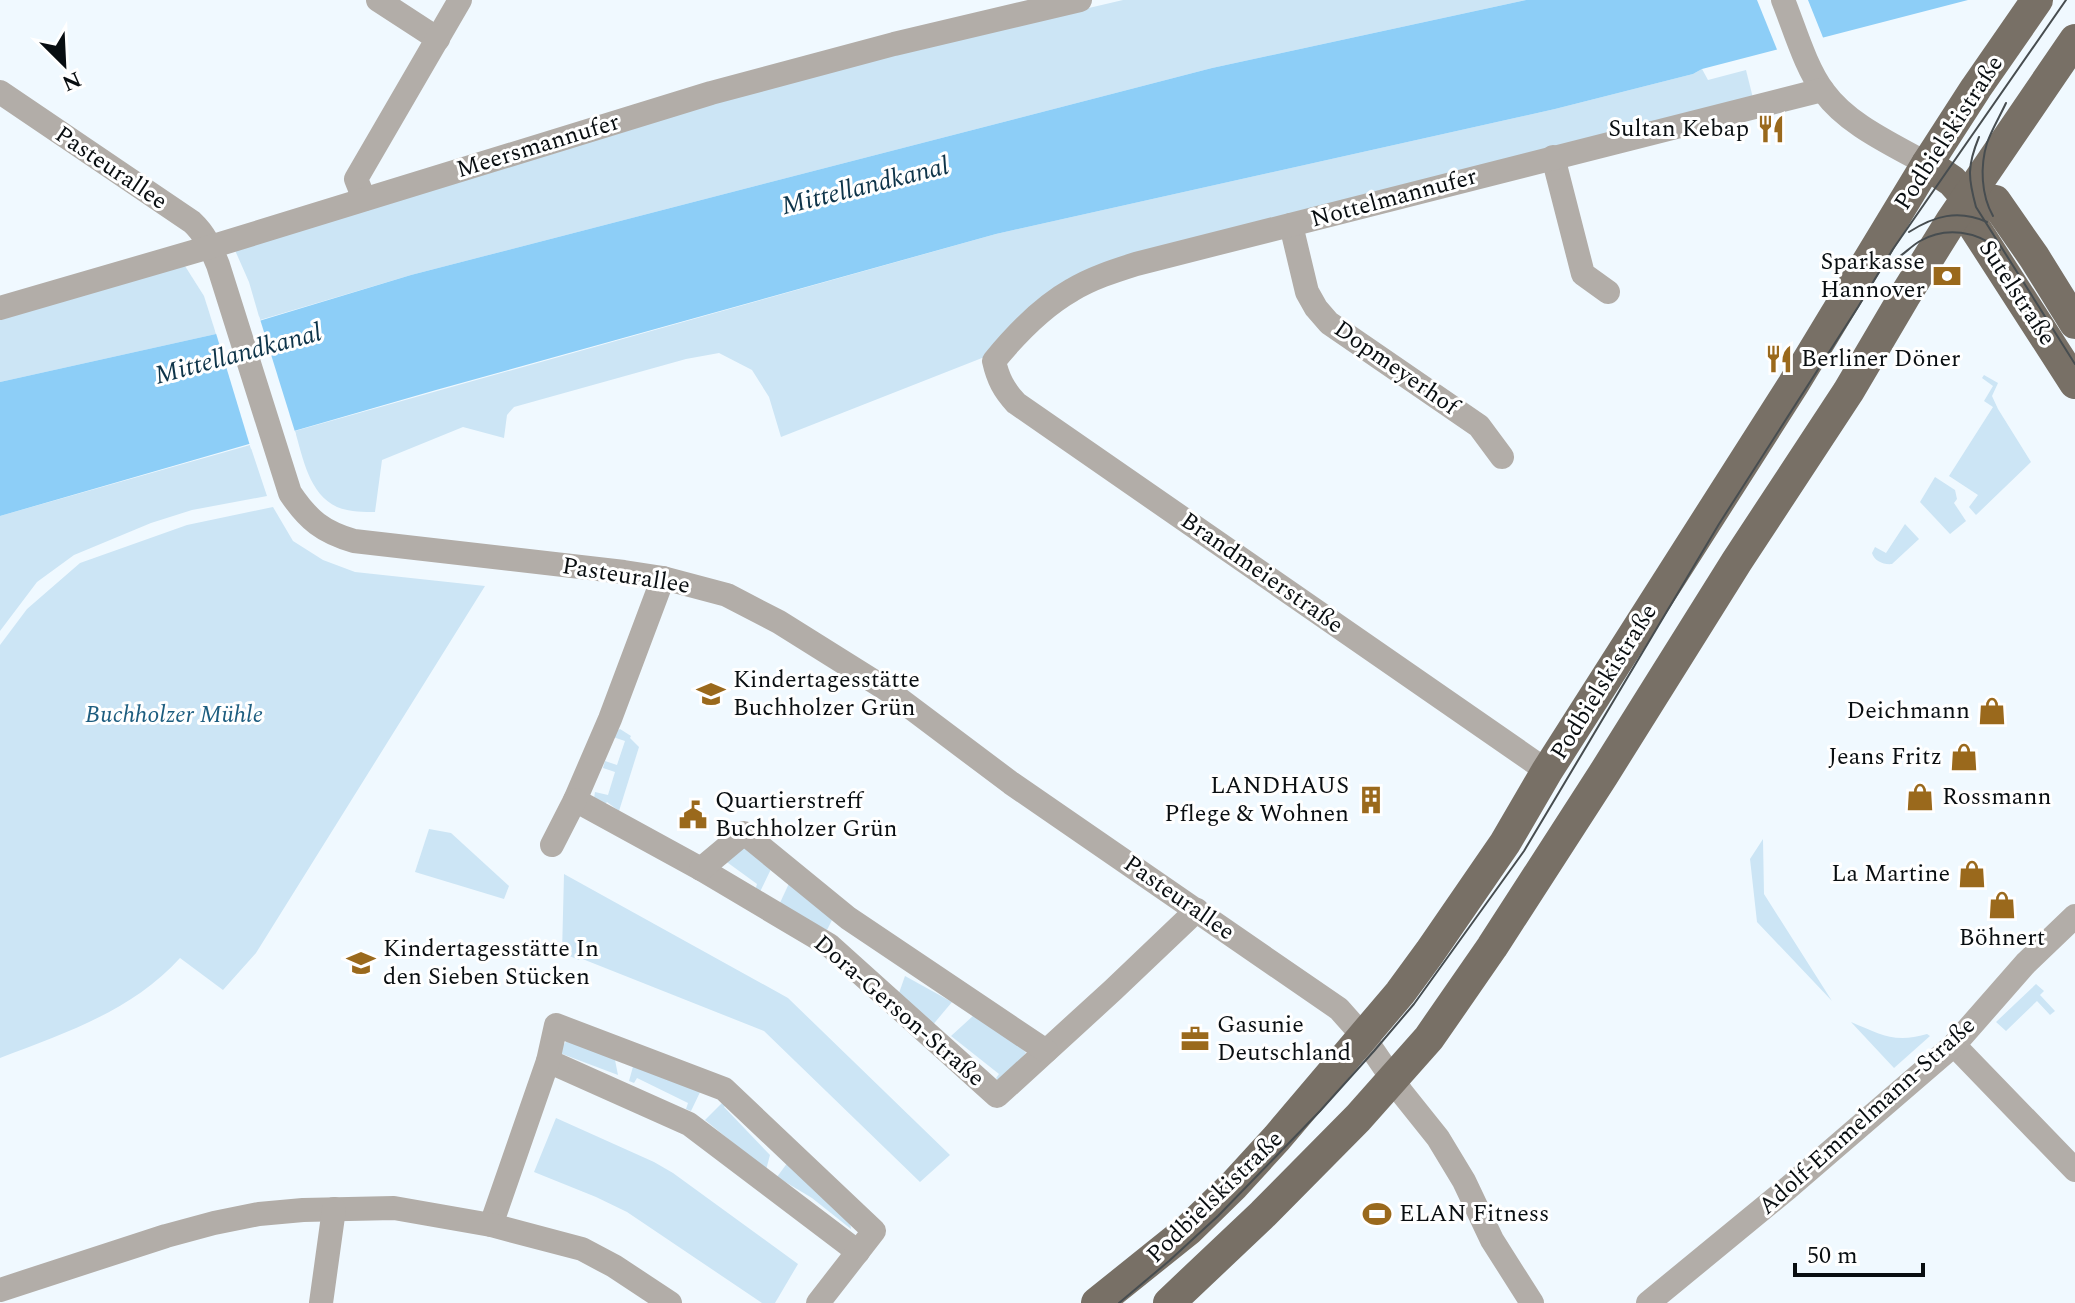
<svg xmlns="http://www.w3.org/2000/svg" width="2075" height="1303" viewBox="0 0 2075 1303" font-family="Spectral,serif">
<style>
.green{fill:#cce5f5}
.water{fill:#8dcef7}
.pier{fill:#f0f9ff}
.lines{fill:none;stroke-linecap:round;stroke-linejoin:round}
.minor{stroke:#b2ada8;stroke-width:24}
.major{stroke:#787066;stroke-width:32}
.tram{stroke:#474d50;stroke-width:2}
.labels{text-anchor:middle;dominant-baseline:central;stroke-width:6;stroke-linejoin:round;paint-order:stroke}
.poi-label{font-size:24px;fill:#090e11;stroke:#fff;text-anchor:start}
.street-label{font-size:24px;fill:#090e11;stroke:#fff}
.park-label{font-size:24px;font-style:italic;fill:#1d5d7f;stroke:#fff}
.water-label{font-size:26px;font-style:italic;fill:#0e3449;stroke:#fff}
</style>
<rect width="100%" height="100%" fill="#f0f9ff"/>
<g class="green">
<path d="M1123,0H1526L1212,68L411,275L260,320L249,282L234,248L590,138L863,61Z"/>
<path d="M1702,69L1708,80L1746,70L1753,98L1135,257L982,358L781,437L769,397L752,370L719,353L686,359L514,407L507,415L504,438L463,427L382,460L375,512C363,512 349,512 337,507C309,494 303,458 295,431L996,234L1555,109L1693,74Z"/>
<path d="M185,266L204,296L216,334L0,382V315Z"/>
<path d="M1984,375L1998,383L1992,396L1998,409L2031,462L1976,515L1969,507L1978,495L1949,476L1993,407L1984,401L1993,386L1982,378Z"/>
<path d="M250,445L267,496L192,510L151,523L74,555L37,582L0,631V516Z"/>
<path d="M1935,477L1955,490L1957,499L1954,503L1966,521L1950,534L1920,502Z"/>
<path d="M273,507L293,541L323,560L355,572L485,586L256,953L223,990L180,958C132,1011 65,1033 0,1058V645L27,609L80,563L187,525Z"/>
<path d="M1905,524L1919,539L1892,564C1884,565 1874,561 1872,553L1875,547L1886,553Z"/>
<path d="M620,729L631,736L630,738L639,747L619,811L607,802L605,804L594,798L595,792L608,795L615,772L603,768L605,761L617,765L625,741L613,737L616,731Z"/>
<path d="M429,829L451,833L509,886L504,899L415,872Z"/>
<path d="M1763,839L1764,894L1832,1001L1757,922L1750,859Z"/>
<path d="M742,844L772,867L759,894L755,891L757,884L724,860Z"/>
<path d="M564,874L788,998L950,1155L920,1182L764,1031L580,958L579,960L562,953Z"/>
<path d="M792,877L832,920L827,930L779,905Z"/>
<path d="M905,976L952,1002L931,1027L899,993Z"/>
<path d="M2036,984L2044,991L2040,995L2055,1011L2050,1015L2037,1001L2006,1031L1996,1022Z"/>
<path d="M974,1015L1007,1031L1026,1053L1000,1082L996,1078L999,1074L951,1036Z"/>
<path d="M1851,1022C1880,1034 1894,1044 1927,1034L1930,1036L1894,1068Z"/>
<path d="M571,1036L613,1050L618,1075L557,1052Z"/>
<path d="M634,1063L703,1086L691,1111L686,1109L688,1103L637,1078L634,1083L629,1081Z"/>
<path d="M725,1100L728,1103L724,1107L770,1155L766,1170L705,1120Z"/>
<path d="M556,1118L654,1162L673,1173L798,1264L775,1303H762L627,1212L596,1197L534,1172Z"/>
<path d="M788,1162L849,1215L851,1229L812,1198L777,1177Z"/>
</g>
<path class="water" d="M1526,0H1968L1702,69L1693,74L1555,109L996,234L436,390L0,516V382L216,334L411,275L1212,68Z"/>
<g class="pier">
<path d="M1757,0H1808L1824,40L1778,52Z"/>
<path d="M259,316L296,435L251,449L215,330Z"/>
</g>
<g class="lines">
<g class="minor">
<path d="M378,0L438,39"/>
<path d="M1783,0C1794,27 1806,69 1824,92C1848,125 1892,144 1927,164"/>
<path d="M0,92L192,222C205,234 211,248 218,265L290,493C308,520 323,532 354,541L624,572L663,578L727,595L779,622L886,689L1011,783L1339,1009L1363,1036L1402,1093L1438,1138L1464,1181L1492,1240L1532,1303"/>
<path d="M1553,157L1583,274L1608,292"/>
<path d="M364,199L356,179L460,0"/>
<path d="M1291,225L1307,292L1316,308L1329,323L1479,426L1502,457"/>
<path d="M0,308L220,244L711,93L894,44L1080,0"/>
<path d="M663,578L610,719L575,800L701,869L829,945L997,1096L1113,990L1197,910"/>
<path d="M1547,771L1016,403C1004,390 998,379 994,361C1016,334 1042,307 1072,290C1092,278 1114,271 1136,264L1822,90"/>
<path d="M552,845L575,800"/>
<path d="M701,869L744,833L848,918L1046,1051"/>
<path d="M1954,1045L2075,1170"/>
<path d="M548,1061L689,1124L858,1252"/>
<path d="M491,1225L548,1061L556,1025L724,1089L874,1231L818,1303"/>
<path d="M0,1290L166,1236L214,1223L259,1214L303,1210L394,1208L491,1225L582,1249L614,1266L670,1303"/>
<path d="M321,1303L334,1209"/>
<path d="M1648,1303L1788,1188L1954,1045L2026,963L2075,916"/>
</g>
<g class="major">
<path d="M1927,164L1952,181L1967,198L1975,228L2075,383"/>
<path d="M1967,198L1995,201L2034,257L2075,323"/>
<path d="M1097,1303L1188,1230L1234,1185L1277,1138L1400,993L1430,952L1505,843L1547,771L1793,385L1927,164L1976,88L2037,0"/>
<path d="M1169,1303L1263,1214L1358,1118L1429,1038L1492,947L1603,775L1737,561L1848,392L1904,297L1952,220L2075,40"/>
</g>
<g class="tram">
<path d="M1979,137C1967,166 1968,178 1976,207L2075,364"/>
<path d="M1993,216C1981,195 1980,166 1987,143C1992,129 2000,116 2006,103"/>
<path d="M1909,232C1934,216 1958,209 1987,222"/>
<path d="M1899,257C1906,252 1913,245 1920,241C1946,226 1977,231 2000,250"/>
<path d="M1119,1303L1169,1261L1218,1216L1320,1111L1374,1051L1414,1004L1524,851L1719,524L1858,307L1893,249L2066,0"/>
</g>
</g>
<defs>
<symbol id="restaurant-bare" viewBox="-9 -9 18 18"><path d="M-5-6h1v4h1v-4h1v4h1v-4h1v5L-1.5 .5V6h-2V.5L-5-1ZM5-6V6H3V1.5H1.5Q1.5-4 5-6Z" fill="#9a691c" stroke="#fff" stroke-width="2.5" paint-order="stroke"/></symbol>
<symbol id="bank-bare" viewBox="-9 -9 18 18"><path d="M-6-4H6V4H-6ZM0-2.3a2.3 2.3 0 1 0 0 4.6a2.3 2.3 0 1 0 0-4.6Z" fill="#9a691c" stroke="#fff" stroke-width="2.5" paint-order="stroke"/></symbol>
<symbol id="school-bare" viewBox="-9 -9 18 18"><path d="M0-5L7-2L0 1L-7-2ZM-4 1L0 2.5L4 1V4Q0 6-4 4Z" fill="#9a691c" stroke="#fff" stroke-width="2.5" paint-order="stroke"/></symbol>
<symbol id="shop-bare" viewBox="-9 -9 18 18"><path d="M-5-2.5h2.3a2.7 3.5 0 0 1 5.4 0H5L5.5 6h-11ZM-1.5-2.5h3a1.5 2.3 0 0 0-3 0Z" fill="#9a691c" stroke="#fff" stroke-width="2.5" paint-order="stroke"/></symbol>
<symbol id="building-bare" viewBox="-9 -9 18 18"><path d="M-4-6H4V6H1V3H-1V6H-4ZM-2.5-4.3h1.7v1.8h-1.7ZM.8-4.3h1.7v1.8H.8ZM-2.5-1h1.7V.8h-1.7ZM.8-1h1.7V.8H.8Z" fill="#9a691c" stroke="#fff" stroke-width="2.5" paint-order="stroke"/></symbol>
<symbol id="civic-bare" viewBox="-9 -9 18 18"><path d="M-.6-6.5H3V-4.5H.6V-3L4-1V1h2V6H-6V1h2V-1L-.6-3ZM-1.2 2.5V6h2.4V2.5Z" fill="#9a691c" stroke="#fff" stroke-width="2.5" paint-order="stroke"/></symbol>
<symbol id="office-bare" viewBox="-9 -9 18 18"><path d="M-6-3h4V-5.5h4V-3h4V5H-6ZM-1-4.5V-3h2v-1.5ZM-6 0V1H6V0Z" fill="#9a691c" stroke="#fff" stroke-width="2.5" paint-order="stroke"/></symbol>
<symbol id="stadium-bare" viewBox="-9 -9 18 18"><path d="M0-5a6.5 5 0 1 0 0 10a6.5 5 0 1 0 0-10ZM-3.5-1.8h7v3.6h-7Z" fill="#9a691c" stroke="#fff" stroke-width="2.5" paint-order="stroke"/></symbol>
</defs>
<g fill-rule="evenodd">
<use href="#restaurant-bare" x="1751" y="109" width="40" height="40"/>
<use href="#bank-bare" x="1927" y="256" width="40" height="40"/>
<use href="#restaurant-bare" x="1759" y="339" width="40" height="40"/>
<use href="#school-bare" x="691" y="674" width="40" height="40"/>
<use href="#shop-bare" x="1972" y="691" width="40" height="40"/>
<use href="#shop-bare" x="1944" y="737" width="40" height="40"/>
<use href="#shop-bare" x="1900" y="777" width="40" height="40"/>
<use href="#building-bare" x="1351" y="780" width="40" height="40"/>
<use href="#civic-bare" x="673" y="795" width="40" height="40"/>
<use href="#shop-bare" x="1952" y="854" width="40" height="40"/>
<use href="#shop-bare" x="1982" y="885" width="40" height="40"/>
<use href="#school-bare" x="341" y="943" width="40" height="40"/>
<use href="#office-bare" x="1175" y="1019" width="40" height="40"/>
<use href="#stadium-bare" x="1357" y="1194" width="40" height="40"/>
</g>
<g class="labels">
<g class="poi-label">
<text x="1749" y="129" text-anchor="end">Sultan Kebap</text>
<text x="1925" y="262" text-anchor="end">Sparkasse<tspan x="1925" dy="28">Hannover</tspan></text>
<text x="1801" y="359">Berliner Döner</text>
<text x="733" y="680">Kindertagesstätte<tspan x="733" dy="28">Buchholzer Grün</tspan></text>
<text x="1970" y="711" text-anchor="end">Deichmann</text>
<text x="1942" y="757" text-anchor="end">Jeans Fritz</text>
<text x="1349" y="786" text-anchor="end">LANDHAUS<tspan x="1349" dy="28">Pflege &amp; Wohnen</tspan></text>
<text x="1942" y="797">Rossmann</text>
<text x="715" y="801">Quartierstreff<tspan x="715" dy="28">Buchholzer Grün</tspan></text>
<text x="1950" y="874" text-anchor="end">La Martine</text>
<text x="2002" y="938" text-anchor="middle">Böhnert</text>
<text x="383" y="949">Kindertagesstätte In<tspan x="383" dy="28">den Sieben Stücken</tspan></text>
<text x="1217" y="1025">Gasunie<tspan x="1217" dy="28">Deutschland</tspan></text>
<text x="1399" y="1214">ELAN Fitness</text>
</g>
<g class="street-label">
<text transform="translate(1949 133) rotate(-57)">Podbielskistraße</text>
<text transform="translate(538 146) rotate(-17)">Meersmannufer</text>
<text transform="translate(111 168) rotate(34)">Pasteurallee</text>
<text transform="translate(1394 198) rotate(-15)">Nottelmannufer</text>
<text transform="translate(2017 293) rotate(57)">Sutelstraße</text>
<text transform="translate(1396 368) rotate(35)">Dopmeyerhof</text>
<text transform="translate(1262 573) rotate(35)">Brandmeierstraße</text>
<text transform="translate(626 576) rotate(9)">Pasteurallee</text>
<text transform="translate(1604 682) rotate(-58)">Podbielskistraße</text>
<text transform="translate(1179 898) rotate(35)">Pasteurallee</text>
<text transform="translate(899 1011) rotate(41)">Dora-Gerson-Straße</text>
<text transform="translate(1867 1116) rotate(-42)">Adolf-Emmelmann-Straße</text>
<text transform="translate(1215 1197) rotate(-44)">Podbielskistraße</text>
</g>
<g class="park-label">
<text x="174" y="715">Buchholzer Mühle</text>
</g>
<g class="water-label">
<text transform="translate(865 186) rotate(-14)">Mittellandkanal</text>
<text transform="translate(238 354) rotate(-15)">Mittellandkanal</text>
</g>
</g>
<g transform="translate(64 64) rotate(156)" stroke="#ffffff" stroke-width="6" paint-order="stroke">
<path d="M0-6L14 30L0 20L-14 30Z" fill="#090e11"/>
<text y="-12" font-size="22" font-weight="bold" text-anchor="middle" fill="#090e11">N</text>
</g>
<path d="M1795 1263v12h128v-12" fill="none" stroke="#090e11" stroke-width="4"/>
<text x="1807" y="1263" font-size="24" fill="#090e11" stroke="#ffffff" stroke-width="6" paint-order="stroke">50 m</text>
</svg>
